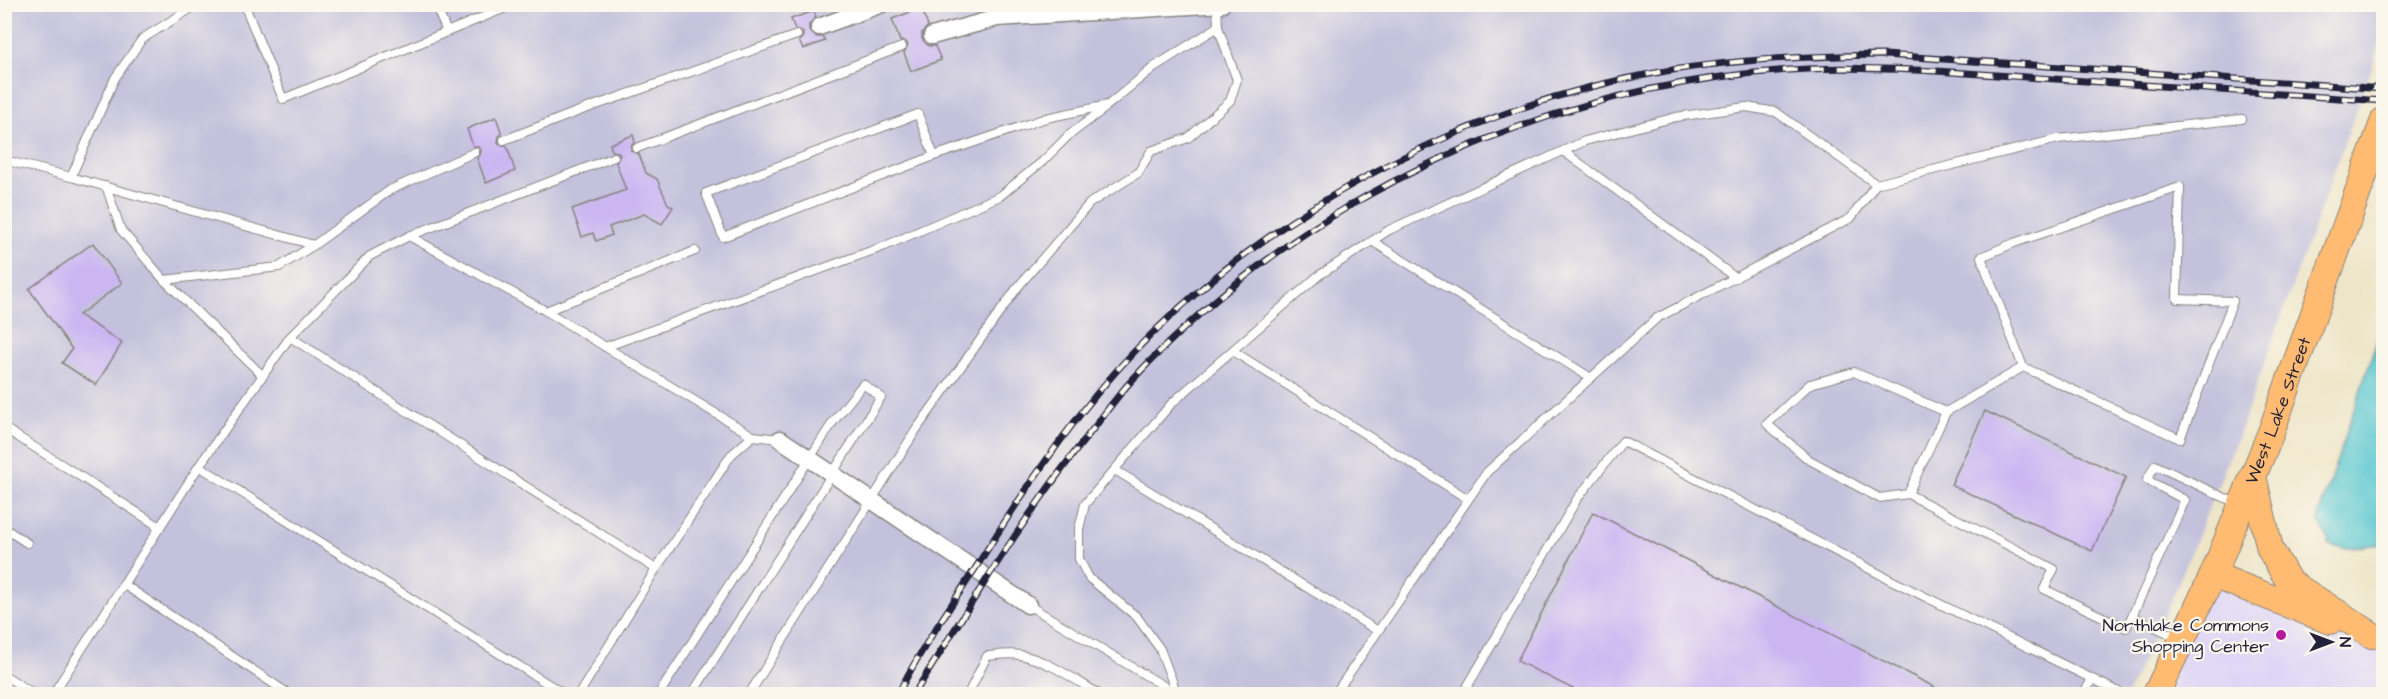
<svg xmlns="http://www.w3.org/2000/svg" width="2388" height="699" viewBox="0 0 2388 699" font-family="'Architects Daughter',sans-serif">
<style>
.built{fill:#ded5f6}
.industrial{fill:#c3c1dc}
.water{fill:#5ac7d1;stroke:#3e7486;stroke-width:1.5}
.building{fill:#cbb6f2}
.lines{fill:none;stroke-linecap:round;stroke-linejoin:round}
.service-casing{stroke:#888481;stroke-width:10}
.minor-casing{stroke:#888481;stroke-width:19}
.primary-casing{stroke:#888481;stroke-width:28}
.service{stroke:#fff;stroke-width:8}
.minor{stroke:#fff;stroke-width:16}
.primary{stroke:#ffbb71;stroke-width:26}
.rail-casing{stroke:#22223b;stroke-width:7}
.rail{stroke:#fbf7ec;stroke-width:4.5;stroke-dasharray:14;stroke-linecap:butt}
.poi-dot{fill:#b5179e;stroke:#fbf7ec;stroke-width:2}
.labels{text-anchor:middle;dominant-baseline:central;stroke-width:4.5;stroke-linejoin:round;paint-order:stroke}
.street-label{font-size:18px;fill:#22223b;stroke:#fbf7ec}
.poi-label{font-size:18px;fill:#22223b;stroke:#fbf7ec;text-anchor:end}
</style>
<rect width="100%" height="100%" fill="#fbf7ec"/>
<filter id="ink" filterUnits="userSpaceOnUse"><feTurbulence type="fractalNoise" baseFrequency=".0167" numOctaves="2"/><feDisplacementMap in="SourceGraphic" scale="12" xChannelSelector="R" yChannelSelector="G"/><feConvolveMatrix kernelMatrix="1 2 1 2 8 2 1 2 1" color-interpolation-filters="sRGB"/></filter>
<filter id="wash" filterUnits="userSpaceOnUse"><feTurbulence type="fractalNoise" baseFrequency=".008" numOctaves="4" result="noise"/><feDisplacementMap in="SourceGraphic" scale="24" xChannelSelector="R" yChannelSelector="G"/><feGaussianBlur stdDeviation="1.35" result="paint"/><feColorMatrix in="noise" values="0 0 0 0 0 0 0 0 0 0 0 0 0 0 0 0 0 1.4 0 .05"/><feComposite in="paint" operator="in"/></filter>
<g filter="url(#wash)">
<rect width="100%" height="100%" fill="#eee5c7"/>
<path class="built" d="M2213,575L2383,635V694H2156Z"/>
<path class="industrial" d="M2383,4L2384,34L2238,436L2175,592L2127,694H5L4,5Z"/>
<path class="water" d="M2383,323V544C2363,545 2348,552 2328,544L2329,540L2319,522V514Z"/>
<g id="blocks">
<g class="building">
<path d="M921,8L928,26L922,33V39L929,46H935L941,60L911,71L904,53L908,45L906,42L900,41L892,19Z"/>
<path d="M814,11L816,17L809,25V31L817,37H823L825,41L803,49L799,41L803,37V32L795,29L791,19Z"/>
<path d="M496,117L502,134L499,136L498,142L500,145L507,146L515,171L486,183L477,158L480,155L481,150L478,147L473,146L467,129Z"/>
<path d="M633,135L635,142L631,146V151L639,154L646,173L657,179L668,204L673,207L662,224L644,214L609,227L612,235L596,241L593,233L582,237L572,209L626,190L616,163L620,155L618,152L612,151L610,144Z"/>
<path d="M93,243L122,283L79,315L122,343L96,385L62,363L72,349L29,289Z"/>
<path d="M1985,411L2126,477L2092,551L1951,485Z"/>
<path d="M1593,512L1948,694H1583L1517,661Z"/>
</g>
</g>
</g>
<g filter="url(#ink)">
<use href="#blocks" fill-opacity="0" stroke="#888481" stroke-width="1.5"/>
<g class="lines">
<defs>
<g id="service">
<path d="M244,4L283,99L515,4"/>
<path d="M435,4L447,32"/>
<path d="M1217,5L1218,27"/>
<path d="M504,140L582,110L797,35"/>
<path d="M637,148L902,47"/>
<path d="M1563,151L1736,278"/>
<path d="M614,157L409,236L370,256L290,337L656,569L731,455L753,436L780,439"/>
<path d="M4,160L71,177L314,245"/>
<path d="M71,177L115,78L142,39L198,4"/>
<path d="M1876,184L2058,139L2242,119"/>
<path d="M106,186L121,230L164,280"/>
<path d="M409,236L546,311L753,436"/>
<path d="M1372,241L1591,378"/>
<path d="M546,311L695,251"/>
<path d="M605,347L885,246L1000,196L1043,161L1068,136L1105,108"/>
<path d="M1233,351L1468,499"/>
<path d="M263,376L164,280L279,267L314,245L390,190L475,152"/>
<path d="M1946,412L2023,367L2180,439L2233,301L2177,299L2180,187L2014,243L1981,257L2023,367"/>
<path d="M4,428L160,527"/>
<path d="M199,466L564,694"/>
<path d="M1115,470L1378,631"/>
<path d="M1908,494L1946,412L1854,372L1810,384L1767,424L1808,459L1879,498L1908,494L2054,569L2044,589L2126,628L2132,616"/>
<path d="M4,528L27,543"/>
<path d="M123,584L289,694"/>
<path d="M1028,605L1177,694"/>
<path d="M2178,638L2132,616L2185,500L2147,480L2155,465L2238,504"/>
<path d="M4,675L34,694"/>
<path d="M53,694L199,466L290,337"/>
<path d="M579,694L656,569"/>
<path d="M659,694L833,422L863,384L881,397L692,694"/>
<path d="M749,694L916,430L1017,288L1090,203L1138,173L1151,151L1188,138L1230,101L1237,80L1218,27L1154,67L1108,105L1046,118L934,156L723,237L706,193L918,114L934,156"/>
<path d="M968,694L987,656C998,655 1010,653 1020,655C1048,660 1075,680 1099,694"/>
<path d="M1177,694L1160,649L1137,617L1089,578L1079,559V529L1085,504L1172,403L1318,276L1389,230L1585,141L1676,117L1746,107L1776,112L1876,184L1851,218L1657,318L1487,472L1335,694"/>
<path d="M1463,694L1577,499L1623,441L1891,580L2123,694"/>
<path d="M2084,694L2092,679"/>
</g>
<g id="minor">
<path d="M819,27L882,4"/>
<path d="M932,36L997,18L1222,4"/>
<path d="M780,439L1028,605"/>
</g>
<g id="primary">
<path d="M2253,476L2270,549L2289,582L2372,635"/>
<path d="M2213,575L2330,621"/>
<path id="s1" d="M2156,694L2213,575L2271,432L2384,120"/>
</g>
</defs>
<use href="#service" class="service-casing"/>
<use href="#minor" class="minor-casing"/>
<use href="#primary" class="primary-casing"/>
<use href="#service" class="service"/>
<use href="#minor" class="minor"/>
<use href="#primary" class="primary"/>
<defs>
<g id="rail">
<path d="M898,694C921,648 952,605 980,561C1022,494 1066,427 1119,368C1258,216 1463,105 1666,71C1739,59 1811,56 1885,55L2384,89"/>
<path d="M914,694C971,604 1026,512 1093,429C1106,412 1118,395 1133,379C1306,193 1554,81 1808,69C1851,67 1893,69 1936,71L2384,101"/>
</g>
</defs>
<use href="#rail" class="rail-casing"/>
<use href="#rail" class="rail"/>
</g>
</g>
<circle class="poi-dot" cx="2281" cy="635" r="6"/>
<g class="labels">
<g class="street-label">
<text stroke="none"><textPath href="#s1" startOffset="309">West Lake Street</textPath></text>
</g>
<g class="poi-label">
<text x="2269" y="625">Northlake Commons<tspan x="2269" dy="21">Shopping Center</tspan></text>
</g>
</g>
<rect width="2388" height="699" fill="none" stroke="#fbf7ec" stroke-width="24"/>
<g transform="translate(2331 642) rotate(90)" stroke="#fbf7ec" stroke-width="4.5" paint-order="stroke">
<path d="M0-4.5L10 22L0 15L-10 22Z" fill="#22223b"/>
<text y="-9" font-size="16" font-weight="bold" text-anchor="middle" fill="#22223b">N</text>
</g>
</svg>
